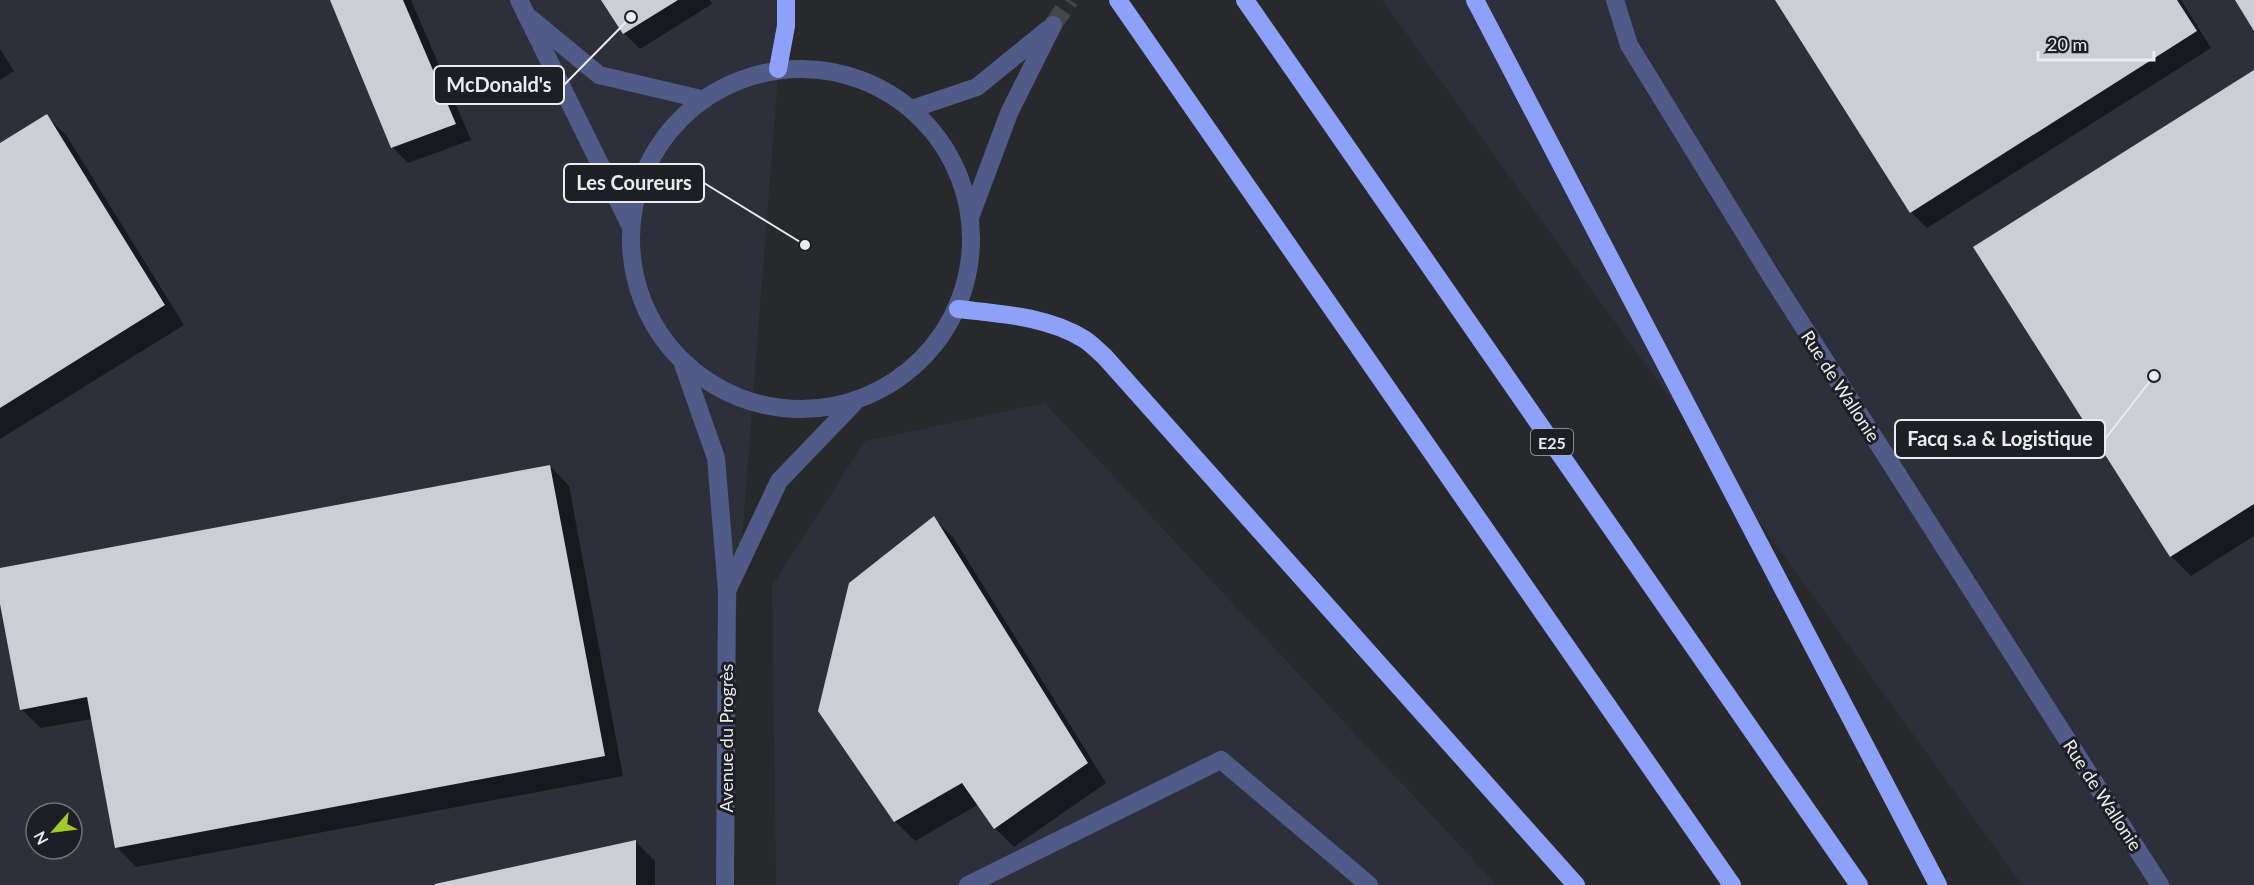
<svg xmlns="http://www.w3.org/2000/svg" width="2254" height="885" viewBox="0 0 2254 885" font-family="Lato,sans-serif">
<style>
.built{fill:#2d2f3a;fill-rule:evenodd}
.shadow{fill:#0007}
.building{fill:#cdced5}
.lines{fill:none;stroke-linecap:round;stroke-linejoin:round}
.minor-tunnel{stroke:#44464a;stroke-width:18;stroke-dasharray:18 9;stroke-linecap:butt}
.minor{stroke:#515b88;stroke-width:18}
.highway{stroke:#8ea1f9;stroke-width:18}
.labels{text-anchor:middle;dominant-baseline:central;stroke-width:6;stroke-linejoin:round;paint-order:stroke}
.shield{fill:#1e1f24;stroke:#aeaeb2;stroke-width:1.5}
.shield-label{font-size:16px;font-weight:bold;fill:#ebecef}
.street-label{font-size:18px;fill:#ebecef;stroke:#1e1f24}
.leader{fill:none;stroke:#ebecef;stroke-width:2}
.callout-dot{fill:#ebecef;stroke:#1e1f24;stroke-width:2}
.callout{fill:#1e1f24;stroke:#ebecef;stroke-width:2}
.callout-label{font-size:20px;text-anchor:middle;font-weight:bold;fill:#ebecef}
</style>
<rect width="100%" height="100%" fill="#27292d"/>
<g class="built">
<path d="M0,0H784L715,885H0ZM36,813H72V849H36Z"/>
<path d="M1382,0H2254V885H2022Z"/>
<path d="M1045,403L1497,885H776L772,586L865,441Z"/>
</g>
<g class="shadow">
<path d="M331,0H411L471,140L408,163L392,147Z"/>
<path d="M603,0H710L712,4L640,49L624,33Z"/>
<path d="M1777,0H2181L2211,48L1927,228L1911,212Z"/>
<path d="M0,49L14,71L0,80Z"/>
<path d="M2254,72V536L2191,576L2171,556Z"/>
<path d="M46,116L66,135L184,325L0,439V145Z"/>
<path d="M550,466L569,486L623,776L136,867L117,847L92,719L41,728L21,709L0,596V570Z"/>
<path d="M933,518L953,537L1106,783L1014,847L995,828L979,804L915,841L895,821Z"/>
<path d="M636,842L655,861V885H438Z"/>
</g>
<g class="building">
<path d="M330,0H403L456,124L391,148Z"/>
<path d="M601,0H678L623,34Z"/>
<path d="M1775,0H2177L2197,31L1910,213Z"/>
<path d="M2235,0H2254V31Z"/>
<path d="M2254,70V504L2170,557L1973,247Z"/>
<path d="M47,114L165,305L0,408V143Z"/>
<path d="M550,465L605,756L115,848L87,697L20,710L0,604V568Z"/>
<path d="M934,516L1088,763L994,829L962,783L894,822L818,711L849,583Z"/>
<path d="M636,840V885H435V884Z"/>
</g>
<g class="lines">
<path class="minor-tunnel" d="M1053,25L1070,0"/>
<g class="minor">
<path d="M519,0L630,225"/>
<path d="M1615,0L1629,45L1771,276L2160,885"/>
<path d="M530,18L599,75L701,99"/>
<circle cx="801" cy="239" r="170"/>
<path d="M912,109L977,87L1047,30"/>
<path d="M971,215L1009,113L1053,25"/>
<path d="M683,364L716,458L727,591L725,885"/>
<path d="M728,589L779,481L854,403"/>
<path d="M968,885L1221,760L1369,885"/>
</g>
<g class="highway">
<path d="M1118,0L1732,885"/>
<path d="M1245,0L1859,885"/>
<path d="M1475,0L1938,885"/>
<path d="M778,69L786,26V0"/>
<path d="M958,309C1001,314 1046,316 1084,339C1092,344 1099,352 1105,357L1576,885"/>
</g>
</g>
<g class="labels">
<rect class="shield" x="1531" y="429" width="42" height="26" rx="4.5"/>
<g class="shield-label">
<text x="1552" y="442">E25</text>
</g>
<g class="street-label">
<text transform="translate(1841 386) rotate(57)">Rue de Wallonie</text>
<text transform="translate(726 738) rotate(-90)">Avenue du Progrès</text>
<text transform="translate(2103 795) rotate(57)">Rue de Wallonie</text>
</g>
</g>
<path class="leader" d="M631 17L564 85M805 245L704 183M2154 376L2105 439"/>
<g class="callout-dot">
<circle cx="631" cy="17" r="6"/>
<circle cx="805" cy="245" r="6"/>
<circle cx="2154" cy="376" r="6"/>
</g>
<g class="callout">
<rect x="434" y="66" width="130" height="38" rx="6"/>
<rect x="564" y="164" width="140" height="38" rx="6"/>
<rect x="1895" y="420" width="210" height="38" rx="6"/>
</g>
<g class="callout-label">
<text x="499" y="92">McDonald's</text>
<text x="634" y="190">Les Coureurs</text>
<text x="2000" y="446">Facq s.a &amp; Logistique</text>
</g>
<g transform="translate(54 831) rotate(242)"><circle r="28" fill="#1e1f24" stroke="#707175" stroke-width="1.5"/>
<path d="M0-4.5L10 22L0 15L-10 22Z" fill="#a0c92b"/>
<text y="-9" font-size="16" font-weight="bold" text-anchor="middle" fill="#ebecef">N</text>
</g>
<path d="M2038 51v9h116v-9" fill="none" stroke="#ebecef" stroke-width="3"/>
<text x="2047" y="51" font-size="18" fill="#ebecef" stroke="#1e1f24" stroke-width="4.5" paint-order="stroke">20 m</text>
</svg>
